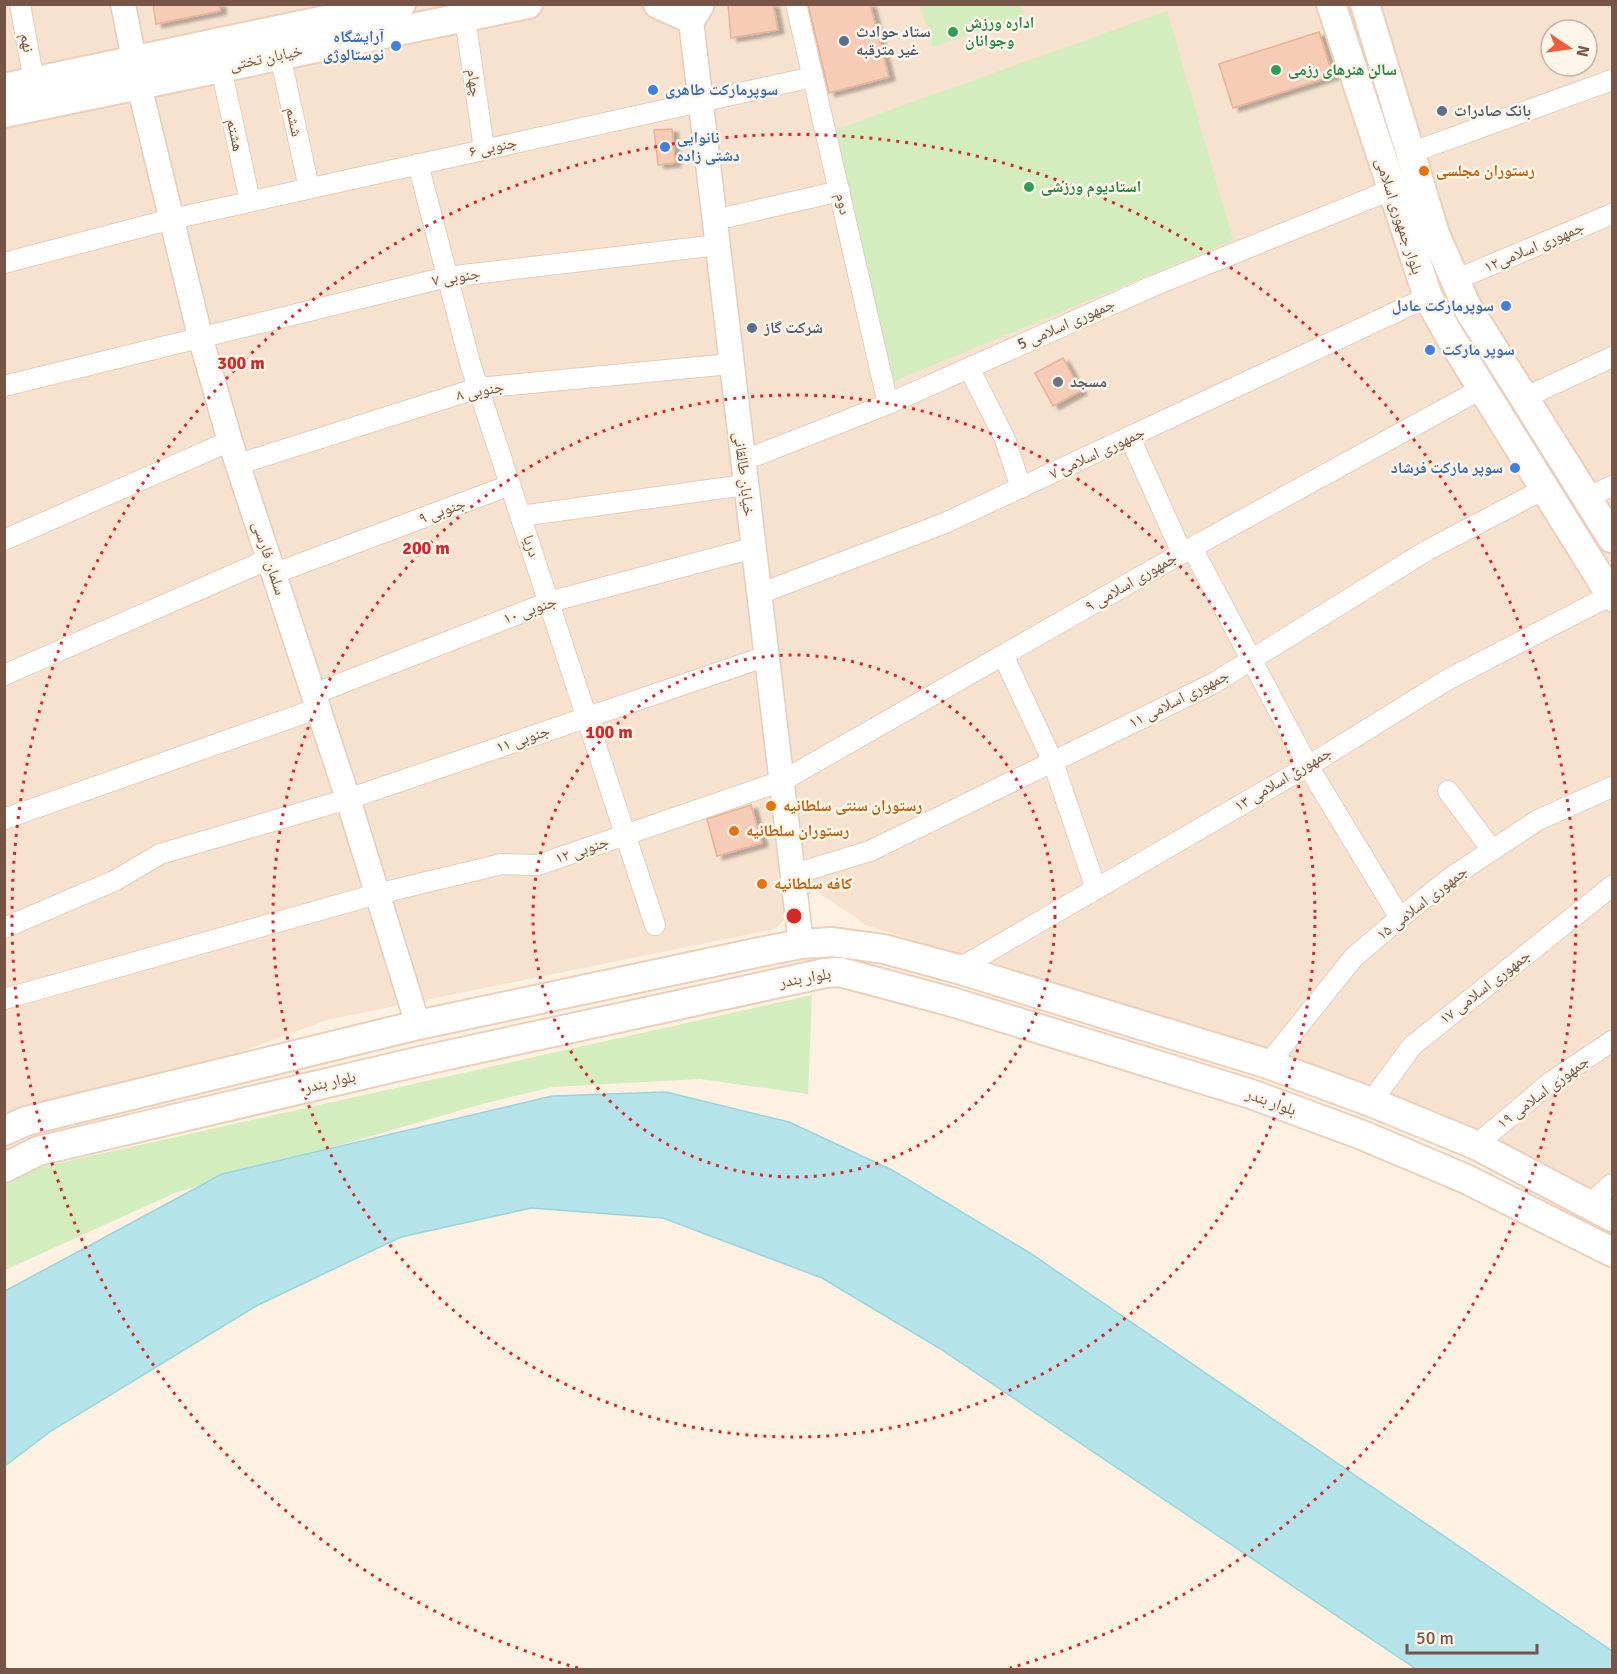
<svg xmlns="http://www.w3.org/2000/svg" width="1617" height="1674" viewBox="0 0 1617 1674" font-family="Signika,'Noto Naskh Arabic',sans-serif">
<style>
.residential{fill:#f6e2cf;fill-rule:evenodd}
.green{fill:#d3edbe}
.water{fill:#b4e4e9;stroke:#99d4dc;stroke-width:1.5}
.building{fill:#f6ccb6;stroke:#eab195;stroke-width:1.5;filter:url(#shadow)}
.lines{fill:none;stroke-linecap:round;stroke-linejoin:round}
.minor-casing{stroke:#e3cdbc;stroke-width:22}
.tertiary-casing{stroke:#e3cdbc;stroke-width:27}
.secondary-casing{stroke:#ebcfbb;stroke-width:32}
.minor{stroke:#fff;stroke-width:20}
.tertiary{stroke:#fff;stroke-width:24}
.secondary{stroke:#fff;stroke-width:28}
.ring{fill:none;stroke:#d62828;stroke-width:3;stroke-dasharray:3 6}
.leisure-dot{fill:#2e9e5b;stroke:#fff5e9;stroke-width:2}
.service-dot{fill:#5c6f8a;stroke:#fff5e9;stroke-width:2}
.shop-dot{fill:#3f7fe0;stroke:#fff5e9;stroke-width:2}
.food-dot{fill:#e8710a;stroke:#fff5e9;stroke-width:2}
.worship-dot{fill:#6b7280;stroke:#fff5e9;stroke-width:2}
.labels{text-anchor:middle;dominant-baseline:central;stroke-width:5;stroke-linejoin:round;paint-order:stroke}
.leisure-label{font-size:16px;font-weight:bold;fill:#27864d;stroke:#fff5e9;text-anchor:start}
.service-label{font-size:16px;font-weight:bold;fill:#4e5e75;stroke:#fff5e9;text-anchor:start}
.shop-label{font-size:16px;font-weight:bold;fill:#366cbe;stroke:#fff5e9;text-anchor:end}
.street-label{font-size:16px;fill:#775546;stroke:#fff5e9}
.food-label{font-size:16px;font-weight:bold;fill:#c56008;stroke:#fff5e9;text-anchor:start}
.worship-label{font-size:16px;font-weight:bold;fill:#5b616d;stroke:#fff5e9;text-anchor:start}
.centre{fill:#d62828;stroke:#fff5e9;stroke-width:3}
.ring-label{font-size:18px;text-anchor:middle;font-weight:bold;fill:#d62828;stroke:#fff5e9;stroke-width:5;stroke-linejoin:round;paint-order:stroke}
</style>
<defs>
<filter id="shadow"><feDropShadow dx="6" dy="3.5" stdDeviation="1.5" flood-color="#0004"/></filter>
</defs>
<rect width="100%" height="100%" fill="#fef1e1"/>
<path class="residential" d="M5,5H1612V1211L1442,1113L866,925L815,890L775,929L327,1020L5,1138ZM1551,30H1587V66H1551Z"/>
<g class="green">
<path d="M920,5H1020L1023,17L933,47Z"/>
<path d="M1167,11L1233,240L893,382L826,133Z"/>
<path d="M812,995L808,1094L700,1079L553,1087L482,1104L177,1192L5,1270V1179L19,1172Z"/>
</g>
<path class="water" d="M666,1092L789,1122L892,1170L1030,1253L1612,1651V1669H1416L939,1348L822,1278L663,1218L531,1208L401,1237L256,1306L51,1431L5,1466V1291L222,1174L552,1096Z"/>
<g class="building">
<path d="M153,4H220V11L156,24Z"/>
<path d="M728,4H773L778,30L731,38Z"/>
<path d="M808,4H870L889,77L829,93Z"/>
<path d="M1319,32L1333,76L1233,108L1219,64Z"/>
<path d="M672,129L675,163L658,165L654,130Z"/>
<path d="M1063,358L1081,391L1053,406L1035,373Z"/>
<path d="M751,805L762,843L717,856L707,819Z"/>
</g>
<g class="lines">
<defs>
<g id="minor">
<path d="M20,4L34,82"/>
<path d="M796,4L888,404"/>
<path d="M465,18L484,149"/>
<path d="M280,55L309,188"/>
<path d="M221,68L250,201"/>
<path d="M1410,153L1612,80"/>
<path d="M418,164L470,363L655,925"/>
<path d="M715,220L840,191"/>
<path d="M4,263L172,219L813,77"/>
<path d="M1455,280L1612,214"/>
<path d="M969,368L1005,439L1021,488"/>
<path d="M4,386L447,277L718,245"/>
<path d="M1524,398L1612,357"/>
<path d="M1130,438L1182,553"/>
<path d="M742,461L888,404L1153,286L1391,190"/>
<path d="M239,464L478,388L730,364"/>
<path d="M1588,497L1612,486"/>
<path d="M521,516L745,485"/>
<path d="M4,540L230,441"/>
<path d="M1192,548L1308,766L1400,918"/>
<path d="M273,574L510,485"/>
<path d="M759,594L945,523L1428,297"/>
<path d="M1003,655L1053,762L1096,889"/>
<path d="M4,675L269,559"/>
<path d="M314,694L549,602L753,548"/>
<path d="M1448,791L1492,850"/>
<path d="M4,819L319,708"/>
<path d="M794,874L870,851L1214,683L1426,551L1546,488"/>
<path d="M4,928L116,880L160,854L348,799L767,656"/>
<path d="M958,969L1308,766L1447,680L1611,595"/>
<path d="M4,999L377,894L502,864L538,865L782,781L1182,553L1483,388"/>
<path d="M1268,1064L1354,957L1400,918L1450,878L1538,820L1612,787"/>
<path d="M1371,1102L1412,1046L1612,886"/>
<path d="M1476,1145L1551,1082L1612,1041"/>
<path d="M1590,1204L1612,1184"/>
</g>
<g id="tertiary">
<path d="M123,4L139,85L200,336L230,441L348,799L418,1025"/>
<path d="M689,4L801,944"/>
</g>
<g id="secondary">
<path d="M658,4L691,19L700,4"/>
<path d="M1331,4L1428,297L1449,335L1612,597"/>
<path d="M1365,4L1435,234L1466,305L1612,538"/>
<path d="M4,88L401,4"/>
<path d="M4,113L528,4"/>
<path d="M4,1131L26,1121L418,1025L760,952L801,944L832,942L884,949L958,969L1268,1064L1371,1102L1476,1145L1612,1217"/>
<path d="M4,1168L38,1151L425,1060L825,973L840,972L952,1002L1251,1094L1362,1135L1464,1178L1612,1252"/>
</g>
</defs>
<use href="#minor" class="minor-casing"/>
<use href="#tertiary" class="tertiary-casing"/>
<use href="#secondary" class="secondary-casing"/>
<use href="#minor" class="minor"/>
<use href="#tertiary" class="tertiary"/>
<use href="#secondary" class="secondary"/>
</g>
<g class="ring">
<circle cx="794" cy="916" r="261"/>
<circle cx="794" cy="916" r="521"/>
<path d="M578 1668A782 782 0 1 1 1010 1668"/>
</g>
<g class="leisure-dot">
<circle cx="953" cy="32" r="6"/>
<circle cx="1276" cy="70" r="6"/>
<circle cx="1029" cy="187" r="6"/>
</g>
<g class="service-dot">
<circle cx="844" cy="41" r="6"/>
<circle cx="1442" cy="111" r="6"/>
<circle cx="752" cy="328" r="6"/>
</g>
<g class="shop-dot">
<circle cx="396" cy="46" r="6"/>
<circle cx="653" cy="90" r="6"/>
<circle cx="665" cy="147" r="6"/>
<circle cx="1506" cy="306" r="6"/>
<circle cx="1430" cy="350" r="6"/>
<circle cx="1515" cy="468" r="6"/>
</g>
<g class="food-dot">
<circle cx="1424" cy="171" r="6"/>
<circle cx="771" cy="806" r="6"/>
<circle cx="734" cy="831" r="6"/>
<circle cx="762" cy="884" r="6"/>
</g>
<circle class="worship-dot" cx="1058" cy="382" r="6"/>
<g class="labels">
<g class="leisure-label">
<text x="965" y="23">اداره ورزش<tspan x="965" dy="18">وجوانان</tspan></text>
<text x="1288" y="70">سالن هنرهای رزمی</text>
<text x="1041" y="187">استادیوم ورزشی</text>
</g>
<g class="service-label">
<text x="856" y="32">ستاد حوادث<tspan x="856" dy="18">غیر مترقبه</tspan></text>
<text x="1454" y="111">بانک صادرات</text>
<text x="764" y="328">شرکت گاز</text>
</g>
<g class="shop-label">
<text x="384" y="37">آرایشگاه<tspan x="384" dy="18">نوستالوژی</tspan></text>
<text x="665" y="90" text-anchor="start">سوپرمارکت طاهری</text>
<text x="677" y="138" text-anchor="start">نانوایی<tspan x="677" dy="18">دشتی زاده</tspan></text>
<text x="1494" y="306">سوپرمارکت عادل</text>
<text x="1442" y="350" text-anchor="start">سوپر مارکت</text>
<text x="1503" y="468">سوپر مارکت فرشاد</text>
</g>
<g class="street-label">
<text transform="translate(27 43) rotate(80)">نهم</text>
<text transform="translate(266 58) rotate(-12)">خیابان تختی</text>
<text transform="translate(474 83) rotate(82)">چهام</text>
<text transform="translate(294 122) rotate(78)">ششم</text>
<text transform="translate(235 135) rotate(78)">هشتم</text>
<text transform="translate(493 147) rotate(-12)">۶ جنوبی</text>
<text transform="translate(843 204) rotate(77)">دوم</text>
<text transform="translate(1399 216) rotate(72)">بلوار جمهوری اسلامی</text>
<text transform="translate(1534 247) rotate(-23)">جمهوری اسلامی۱۲</text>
<text transform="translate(456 277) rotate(-9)">۷ جنوبی</text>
<text transform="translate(1066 324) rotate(-24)">جمهوری اسلامی 5</text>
<text transform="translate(480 391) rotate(-11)">۸ جنوبی</text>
<text transform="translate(1097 453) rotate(-25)">جمهوری اسلامی ۷</text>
<text transform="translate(744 474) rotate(83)">خیابان طالقانی</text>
<text transform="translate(442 511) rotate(-20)">۹ جنوبی</text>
<text transform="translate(531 546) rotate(72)">دریا</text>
<text transform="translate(269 558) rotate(72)">سلمان فارسی</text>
<text transform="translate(1131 582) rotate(-30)">جمهوری اسلامی ۹</text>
<text transform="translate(530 610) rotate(-20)">۱۰ جنوبی</text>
<text transform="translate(1179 699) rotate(-27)">جمهوری اسلامی ۱۱</text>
<text transform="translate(523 739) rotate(-19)">۱۱ جنوبی</text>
<text transform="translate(1283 779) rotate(-31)">جمهوری اسلامی ۱۳</text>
<text transform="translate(582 850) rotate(-19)">۱۲ جنوبی</text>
<text transform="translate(1422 903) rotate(-38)">جمهوری اسلامی ۱۵</text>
<text transform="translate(805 978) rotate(-10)">بلوار بندر</text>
<text transform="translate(1485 987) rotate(-38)">جمهوری اسلامی ۱۷</text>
<text transform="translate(330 1082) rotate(-13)">بلوار بندر</text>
<text transform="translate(1543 1092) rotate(-37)">جمهوری اسلامی ۱۹</text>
<text transform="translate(1271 1102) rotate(20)">بلوار بندر</text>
</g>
<g class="food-label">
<text x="1436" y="171">رستوران مجلسی</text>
<text x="783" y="806">رستوران سنتی سلطانیه</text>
<text x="746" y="831">رستوران سلطانیه</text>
<text x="774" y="884">کافه سلطانیه</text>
</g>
<g class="worship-label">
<text x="1070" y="382">مسجد</text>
</g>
</g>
<circle cx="794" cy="916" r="9" class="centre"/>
<g class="ring-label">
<text x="241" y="369">300 m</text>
<text x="426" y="554">200 m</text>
<text x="609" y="738">100 m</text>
</g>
<rect width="1617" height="1674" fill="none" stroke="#775546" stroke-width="12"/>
<g transform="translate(1569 48) rotate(103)"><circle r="28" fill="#fff5e9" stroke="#c9b5a8" stroke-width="1.5"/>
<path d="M0-4.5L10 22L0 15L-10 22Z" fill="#f25c3c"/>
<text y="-9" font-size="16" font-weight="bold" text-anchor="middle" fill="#775546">N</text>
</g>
<path d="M1407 1644v9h130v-9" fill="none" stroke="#775546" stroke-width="3"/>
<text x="1416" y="1644" font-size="18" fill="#775546" stroke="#fff5e9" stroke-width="4.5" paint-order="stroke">50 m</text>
</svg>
